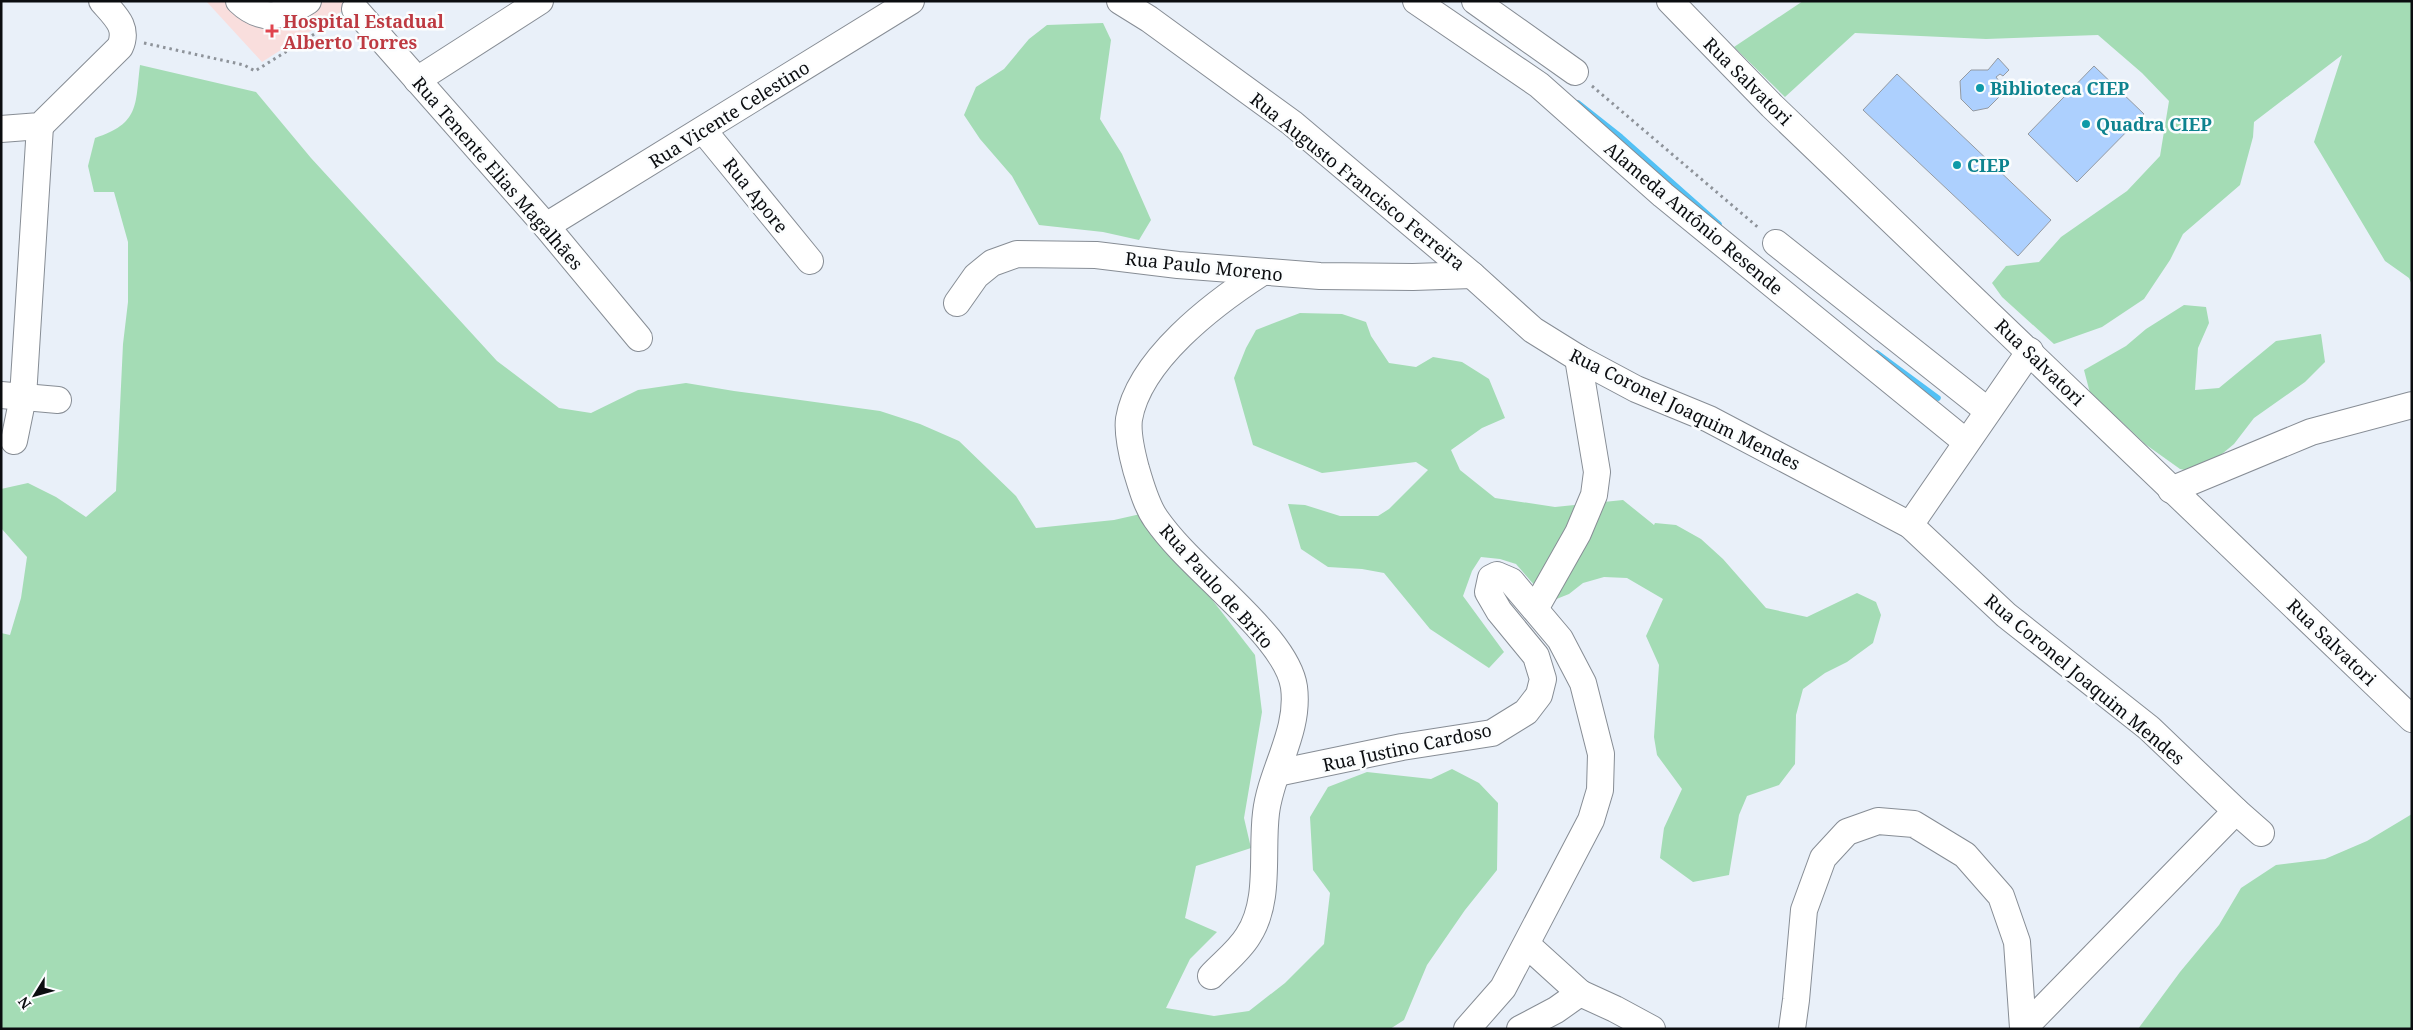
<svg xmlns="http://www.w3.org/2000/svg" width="2413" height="1030" viewBox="0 0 2413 1030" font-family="'Noto Serif',serif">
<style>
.medical{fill:#f9dedd}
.green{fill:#a4dcb5}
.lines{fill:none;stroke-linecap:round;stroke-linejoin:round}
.stream{stroke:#53c1f5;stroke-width:5.5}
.building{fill:#add0fe;stroke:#949aa2}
.minor-casing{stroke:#878d95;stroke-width:28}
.path{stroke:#8e939a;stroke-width:3;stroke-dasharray:2.5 4;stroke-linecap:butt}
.minor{stroke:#fff;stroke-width:26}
.health-dot{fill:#e0444e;stroke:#fbfdfe;stroke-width:2}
.culture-dot{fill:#0f9aa8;stroke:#fbfdfe;stroke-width:2}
.labels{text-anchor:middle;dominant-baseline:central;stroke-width:5;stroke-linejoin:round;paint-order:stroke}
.health-label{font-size:18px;font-weight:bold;fill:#be3a42;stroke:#fbfdfe;text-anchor:start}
.street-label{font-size:18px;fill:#0b0d10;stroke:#fbfdfe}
.culture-label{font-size:18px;font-weight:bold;fill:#0d838f;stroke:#fbfdfe;text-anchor:start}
</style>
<rect width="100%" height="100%" fill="#e9f0f9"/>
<path class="medical" d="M206,1H358L262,62Z"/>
<g class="green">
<path d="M1803,1H2412V285L2409,278L2385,261L2314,142L2342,55L2254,122L2253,137L2240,185L2183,234L2170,260L2144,299L2102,327L2054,344L2002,297L1992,283L2006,266L2039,262L2061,237L2127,191L2160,156L2169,101L2142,73L2098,35L1986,39L1855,33L1785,97L1734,47Z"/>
<path d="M1103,23L1111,40L1100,119L1122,154L1151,220L1139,240L1103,232L1039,225L1012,176L980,139L964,115L976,87L1004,69L1029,39L1047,25Z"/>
<path d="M140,65L256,92L311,158L497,361L559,408L591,413L638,390L686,383L734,391L880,411L920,424L959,441L1016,496L1036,528L1114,520L1145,513L1255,655L1262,712L1244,818L1251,848L1196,866L1185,918L1217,932L1190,959L1166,1008L1214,1016L1249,1011L1285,983L1324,944L1330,893L1313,870L1310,817L1328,787L1367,772L1431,779L1452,769L1479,783L1498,803L1497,870L1465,910L1427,965L1404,1020L1390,1029H1V633L10,635L21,598L27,557L1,528V489L28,483L56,497L86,517L116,491L123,344L128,302V242L114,192H94L88,166L95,138C140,123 135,106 140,65Z"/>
<path d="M2184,305L2206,307L2209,323L2198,348L2195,390L2219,388L2276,341L2321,334L2325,362L2305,382L2254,418L2234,444L2199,473L2180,469L2145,444L2122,422L2101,407L2090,393L2084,370L2126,346L2146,329Z"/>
<path d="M1300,313L1342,314L1366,322L1371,336L1389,363L1416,367L1433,357L1462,362L1489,379L1505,418L1482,428L1451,450L1460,470L1495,498L1555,507L1623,500L1654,525L1655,523L1676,525L1701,539L1723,559L1766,608L1807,617L1857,593L1876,602L1881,615L1873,643L1847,662L1825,673L1803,689L1796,715L1795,764L1779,785L1747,796L1739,815L1729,875L1693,882L1660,858L1664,828L1682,789L1657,755L1654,737L1659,665L1646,636L1663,599L1627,578L1604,577L1583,583L1569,594L1549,602L1516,564L1500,559L1481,557L1472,571L1463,596L1504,652L1489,668L1430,629L1384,573L1362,569L1328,567L1301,549L1288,504L1305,505L1340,516H1378L1389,509L1428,470L1416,462L1322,473L1253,445L1234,378L1246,348L1256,330Z"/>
<path d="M2412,814V1029H2138L2180,972L2219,925L2241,888L2276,865L2325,859L2367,841Z"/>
</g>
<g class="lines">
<g class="stream">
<path d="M1578,103L1621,137L1719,224"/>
<path d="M1877,353L1938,398"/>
</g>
</g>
<g class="building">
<path d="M1998,58L2009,70L2003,76L2000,74L1996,77L1999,81L2000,96L1988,108L1973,111L1961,99L1960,81L1971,70H1988Z"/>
<path d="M2094,66L2144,114L2077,182L2028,134Z"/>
<path d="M1897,74L2051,220L2018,256L1863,110Z"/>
</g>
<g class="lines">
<defs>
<g id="minor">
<path d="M239,1C262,23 283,17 308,1"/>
<path d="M1120,1L1149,19L1292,123L1472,275L1533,330L1578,358L1636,389L1709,419L1910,525L2006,615L2149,728L2236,811L2261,833"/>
<path d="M1416,1L1539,85L1663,195L1966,442"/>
<path d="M1475,1L1575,72"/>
<path d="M1670,1L1772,106L2412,719"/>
<path d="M355,9L546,226L639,338"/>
<path d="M417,80L540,1"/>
<path d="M1,129L40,126L120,47C129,27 115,16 102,1"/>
<path d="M703,130L810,261"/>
<path d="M546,226L911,1"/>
<path d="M1776,243L1988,411"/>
<path d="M957,303L976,276L992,263L1017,254L1096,255L1178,265L1320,276L1413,277L1472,275"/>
<path d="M1,395L58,400"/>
<path d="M14,441L23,397L40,126"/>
<path d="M2171,490L2311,432L2412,405"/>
<path d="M1910,525L2030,351"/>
<path d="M1535,609L1578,533L1594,495L1597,472L1578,358"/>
<path d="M1277,773L1402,747L1492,733L1526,712L1539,695L1543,679L1536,656L1499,611L1488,592L1491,578L1497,575L1511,581L1560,639L1583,683L1601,754L1600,790L1591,820L1503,988L1467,1029"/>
<path d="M1527,945L1580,993"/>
<path d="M1211,976C1223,963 1239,951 1248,936C1271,901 1261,853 1266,813C1271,770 1300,732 1294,687C1289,653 1245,613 1222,590C1200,568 1175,546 1156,519C1146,505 1141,485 1136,469C1132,454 1127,434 1129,419C1139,360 1213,304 1261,273"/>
<path d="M1520,1029L1556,1010L1580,993L1615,1009L1652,1029"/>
<path d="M1792,1029L1796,1000L1804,910L1823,858L1847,832L1878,821L1914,824L1965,855L2001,896L2017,942L2023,1028"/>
<path d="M2023,1029L2236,811"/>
</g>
</defs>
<use href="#minor" class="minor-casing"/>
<g class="path">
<path d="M144,43L244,65L255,71L337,20"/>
<path d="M1592,86L1760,229"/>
</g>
<use href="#minor" class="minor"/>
</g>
<path class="health-dot" d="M269.5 23.5h5v5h5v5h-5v5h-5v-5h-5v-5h5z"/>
<g class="culture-dot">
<circle cx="1980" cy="88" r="5"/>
<circle cx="2086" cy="124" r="5"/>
<circle cx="1957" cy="165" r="5"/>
</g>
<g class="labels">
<g class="health-label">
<text x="283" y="21">Hospital Estadual<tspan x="283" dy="21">Alberto Torres</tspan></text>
</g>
<g class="street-label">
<text transform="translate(1748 81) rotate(45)">Rua Salvatori</text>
<text transform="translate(729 114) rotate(-32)">Rua Vicente Celestino</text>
<text transform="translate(498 173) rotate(49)">Rua Tenente Elias Magalhães</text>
<text transform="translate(1358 181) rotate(39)">Rua Augusto Francisco Ferreira</text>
<text transform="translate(756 195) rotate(51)">Rua Apore</text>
<text transform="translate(1694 218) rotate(40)">Alameda Antônio Resende</text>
<text transform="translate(1204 266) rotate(6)">Rua Paulo Moreno</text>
<text transform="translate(2040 362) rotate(44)">Rua Salvatori</text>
<text transform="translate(1685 409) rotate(26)">Rua Coronel Joaquim Mendes</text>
<text transform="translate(1217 586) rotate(48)">Rua Paulo de Brito</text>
<text transform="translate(2332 642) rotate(44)">Rua Salvatori</text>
<text transform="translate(2085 679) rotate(40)">Rua Coronel Joaquim Mendes</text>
<text transform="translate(1407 747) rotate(-12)">Rua Justino Cardoso</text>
</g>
<g class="culture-label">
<text x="1990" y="88">Biblioteca CIEP</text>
<text x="2096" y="124">Quadra CIEP</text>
<text x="1967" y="165">CIEP</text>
</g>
</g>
<rect width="2413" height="1030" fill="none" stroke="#0b0d10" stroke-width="5"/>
<g transform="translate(35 995) rotate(233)" stroke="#fbfdfe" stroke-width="4" paint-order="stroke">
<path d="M0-4L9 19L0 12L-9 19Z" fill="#0b0d10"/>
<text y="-8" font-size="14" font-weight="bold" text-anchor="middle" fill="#0b0d10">N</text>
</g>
</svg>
